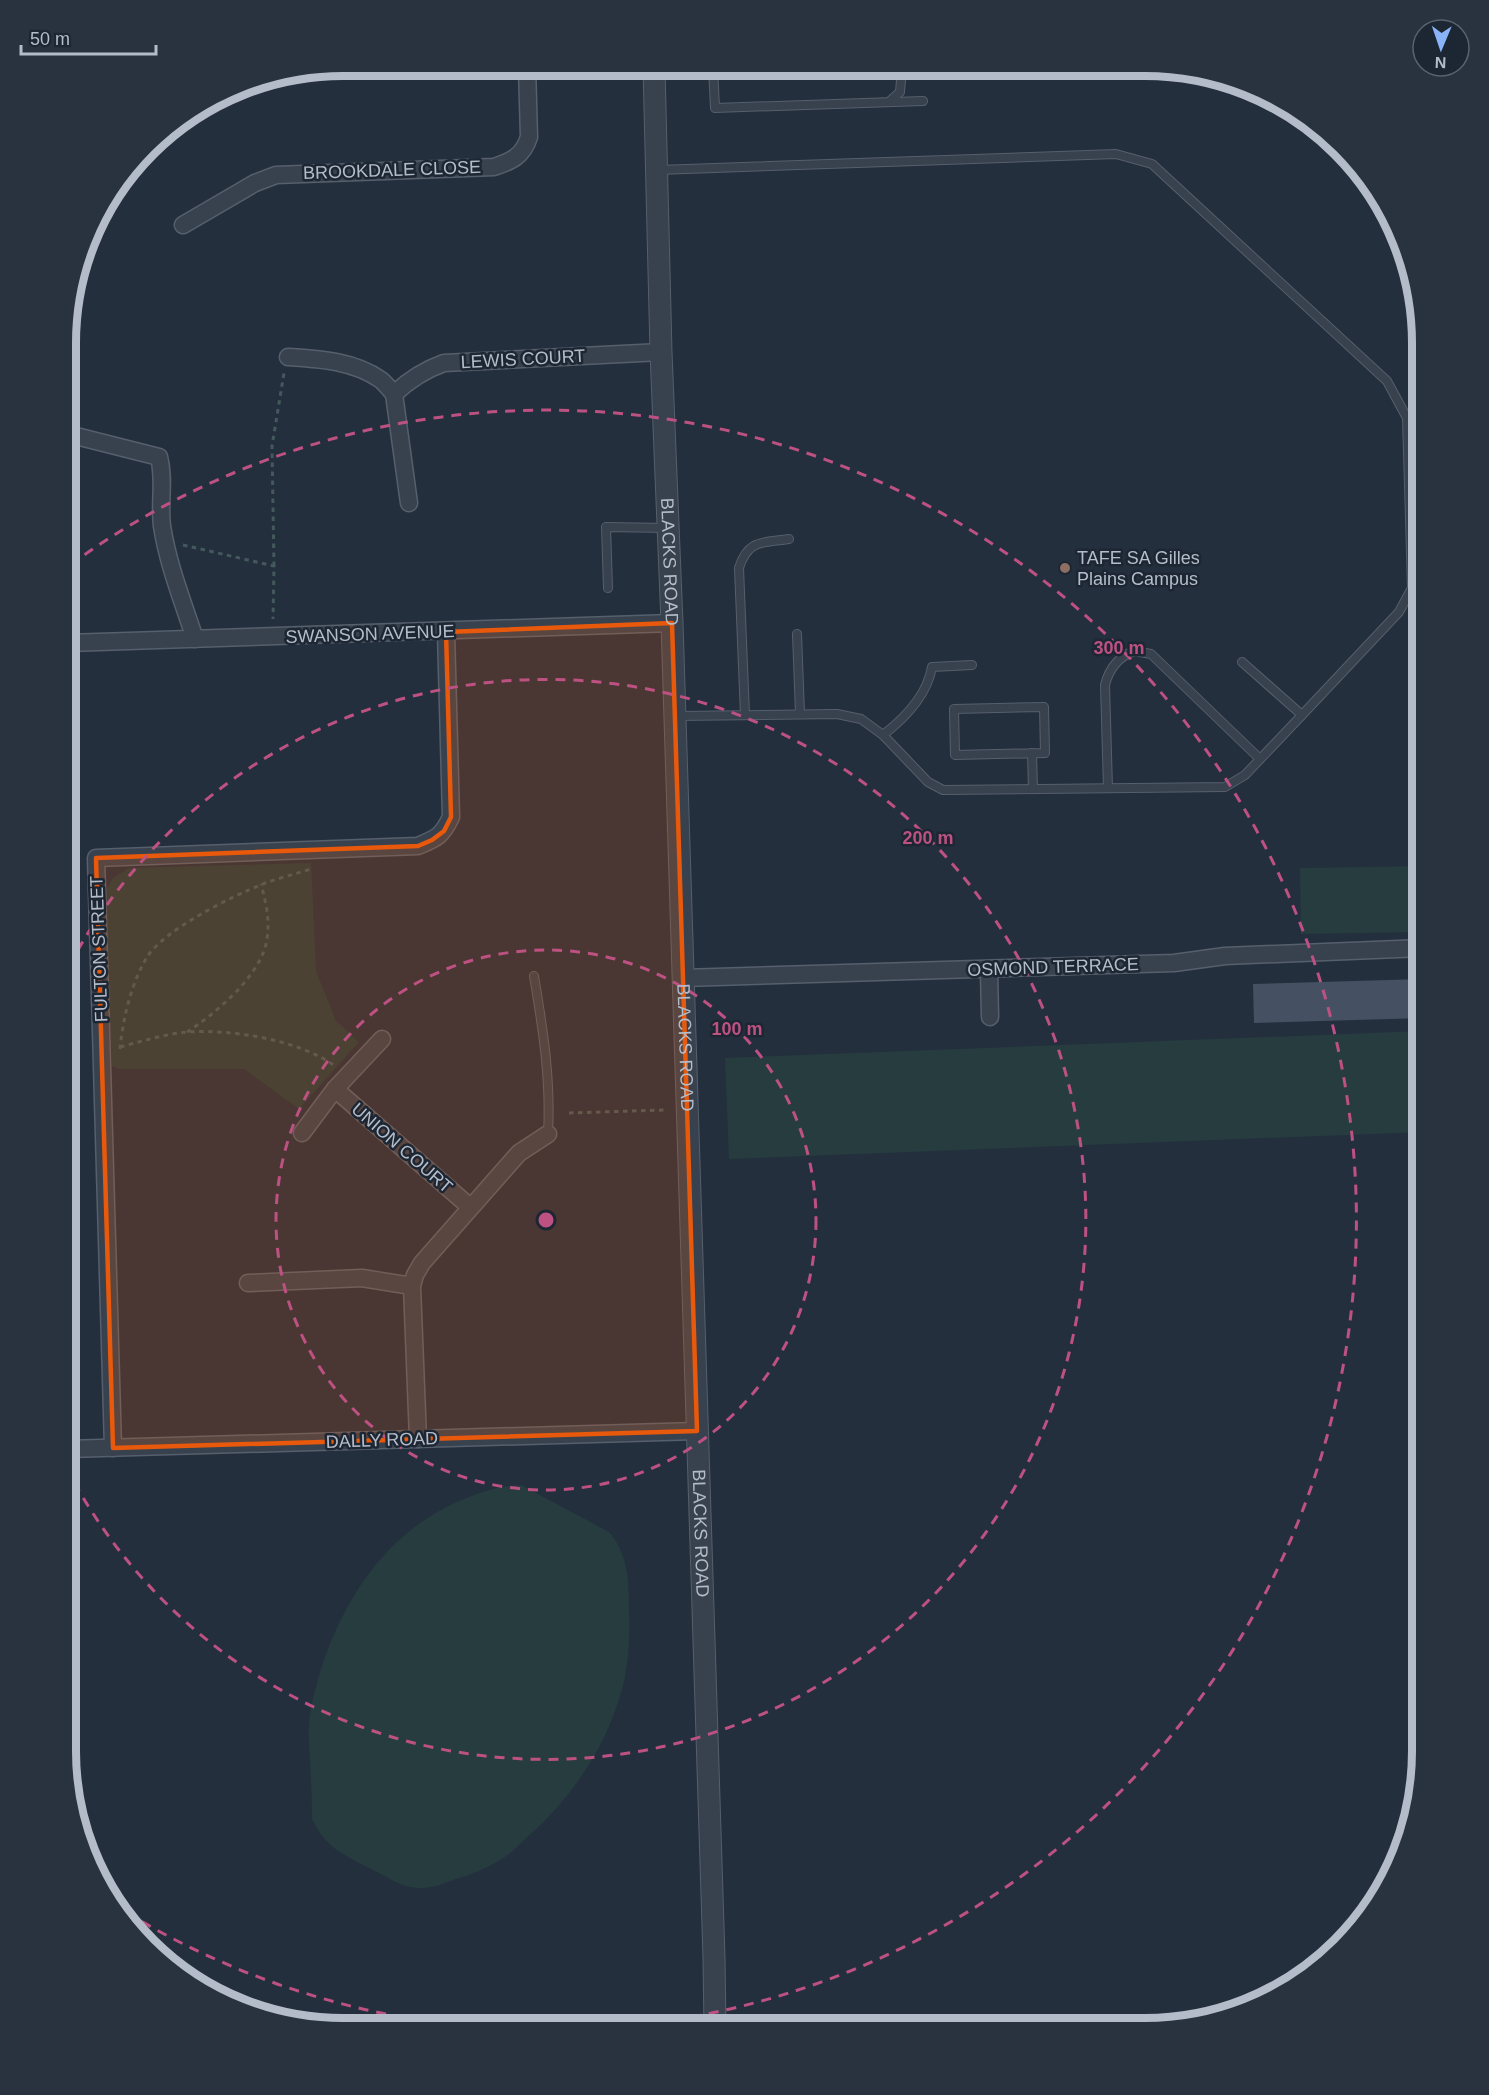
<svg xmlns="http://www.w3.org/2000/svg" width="1489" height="2095" viewBox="0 0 1489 2095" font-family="Arial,sans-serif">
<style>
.green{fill:#263c3f}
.building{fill:#455162}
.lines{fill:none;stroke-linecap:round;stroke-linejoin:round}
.service-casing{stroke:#565f6c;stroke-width:10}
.minor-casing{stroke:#565f6c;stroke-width:19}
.tertiary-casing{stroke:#565f6c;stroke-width:23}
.path{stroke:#44595c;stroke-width:3;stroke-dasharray:4.5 4.5;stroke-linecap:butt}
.service{stroke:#38414e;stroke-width:8}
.minor{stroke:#38414e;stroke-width:16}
.tertiary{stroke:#38414e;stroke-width:21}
.marked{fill:#e8590c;fill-opacity:0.2;stroke:#e8590c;stroke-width:4.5;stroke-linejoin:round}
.ring{fill:none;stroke:#bd5182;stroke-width:3;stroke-dasharray:10 8}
.education-dot{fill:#8d6e63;stroke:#1d2633;stroke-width:2}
.labels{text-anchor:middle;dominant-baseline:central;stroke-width:5;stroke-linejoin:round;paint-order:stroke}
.street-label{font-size:18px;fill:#b4bcc9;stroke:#1d2633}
.poi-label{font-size:18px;fill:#b4bcc9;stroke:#1d2633;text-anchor:start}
.rim{fill:none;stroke:#b4bcc9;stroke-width:8}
.centre{fill:#bd5182;stroke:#1d2633;stroke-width:3}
.ring-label{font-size:18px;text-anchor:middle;font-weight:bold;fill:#bd5182;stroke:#1d2633;stroke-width:5;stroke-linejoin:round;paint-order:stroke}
</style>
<rect width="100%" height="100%" fill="#242f3e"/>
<g class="green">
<path d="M311,863L316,971L336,1021L359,1042L299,1109L244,1069H119L112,1066L105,892L113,878L129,868Z"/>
<path d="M1423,866V932L1301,934L1300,868Z"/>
<path d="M1423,1031V1132L729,1159L725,1058Z"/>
<path d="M521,1485L609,1532C628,1553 629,1582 629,1609C630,1638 629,1671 619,1699C602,1754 568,1802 524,1840C517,1847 509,1855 500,1860C487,1868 473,1874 459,1878C447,1882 432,1889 419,1888C402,1888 388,1877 373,1870C345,1855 327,1850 312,1819C312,1799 311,1779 310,1760C310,1749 308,1738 309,1727C310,1705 317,1681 324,1660C348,1592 390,1531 459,1501C480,1492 498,1486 521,1485Z"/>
</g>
<path class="building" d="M1423,979V1018L1254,1023L1253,984Z"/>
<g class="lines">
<defs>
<g id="service">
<path d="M713,67L715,108L923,101"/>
<path d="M890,101L900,92L902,68"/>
<path d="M658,170L1116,154L1152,164L1387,381L1407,418L1412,588L1399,612L1302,715L1245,775L1225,787L943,790L928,782L883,735L861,719L837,714L675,716"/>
<path d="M608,588L606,527L667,528"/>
<path d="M797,634L800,714"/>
<path d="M1242,662L1302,715"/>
<path d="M1044,707L1045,753L955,755L954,709Z"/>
<path d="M745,715L739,568C748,539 763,543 789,539"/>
<path d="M883,735C905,718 927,696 932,667L972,665"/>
<path d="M1032,753L1033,789"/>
<path d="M1108,788L1105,685C1109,669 1118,657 1134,651L1151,654L1260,759"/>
<path d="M534,976C543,1029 551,1080 548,1134"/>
</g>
<g id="minor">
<path d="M183,225L255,183L276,175L494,167C512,161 523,156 529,137L527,67"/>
<path d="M288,357C320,359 354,361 381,380C386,384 390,390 394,394"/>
<path d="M68,434L159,457C165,480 159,503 162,526C168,565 183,602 195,639"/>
<path d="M409,503L394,394C410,379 424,370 444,363L661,352"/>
<path d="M68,643L672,623"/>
<path d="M989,970L990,1017"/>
<path d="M683,978L1174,963L1225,956L1423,948"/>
<path d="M335,1089L470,1207"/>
<path d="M302,1133L335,1089L382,1039"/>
<path d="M248,1283L362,1278L412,1286"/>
<path d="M418,1439L412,1286L415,1275L422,1263L519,1153L548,1134"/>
<path d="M113,1448L96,858L418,846C437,838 442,836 451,817L446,632"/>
<path d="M67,1449L697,1431"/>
</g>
<g id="tertiary">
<path id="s1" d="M654,67L661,352L672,623L714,1958L715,2028"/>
</g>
</defs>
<use href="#service" class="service-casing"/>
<use href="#minor" class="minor-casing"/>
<use href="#tertiary" class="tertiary-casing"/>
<g class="path">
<path d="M183,545L274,566L273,619"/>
<path d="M274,566L272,446L284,373"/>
<path d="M187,1032C215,1014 262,975 267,939C270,920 266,903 261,884"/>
<path d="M120,1047C143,1041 165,1034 188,1032C233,1029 299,1040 335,1066"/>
<path d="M120,1049C123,1018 131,984 147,957C164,930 232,896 263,884C278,878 295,874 311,869"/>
<path d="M569,1113L664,1110"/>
</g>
<use href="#service" class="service"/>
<use href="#minor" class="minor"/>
<use href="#tertiary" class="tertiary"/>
</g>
<path class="marked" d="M672,623L697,1431L113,1448L96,858L418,846L432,840L444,831L451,817L446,632Z"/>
<g class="ring">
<circle cx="546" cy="1220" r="270"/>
<path d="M69 966A540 540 0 1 1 67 1469"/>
<path d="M475 2027A810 810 0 0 1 129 1914M70 565A810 810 0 1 1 617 2027"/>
</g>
<circle class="education-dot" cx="1065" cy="568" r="6"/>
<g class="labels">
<g class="street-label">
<text transform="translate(392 170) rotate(-2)">BROOKDALE CLOSE</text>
<text transform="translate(523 359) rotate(-3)">LEWIS COURT</text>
<text stroke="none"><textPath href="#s1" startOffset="495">BLACKS ROAD</textPath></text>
<text transform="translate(370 634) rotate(-2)">SWANSON AVENUE</text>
<text transform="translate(99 949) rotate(-92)">FULTON STREET</text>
<text transform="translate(1053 967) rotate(-2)">OSMOND TERRACE</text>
<text stroke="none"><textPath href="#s1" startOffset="981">BLACKS ROAD</textPath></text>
<text transform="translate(402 1148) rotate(41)">UNION COURT</text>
<text transform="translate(382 1440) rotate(-2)">DALLY ROAD</text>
<text stroke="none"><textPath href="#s1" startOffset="1467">BLACKS ROAD</textPath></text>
</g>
<g class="poi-label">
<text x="1077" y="558">TAFE SA Gilles<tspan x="1077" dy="21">Plains Campus</tspan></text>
</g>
</g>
<path d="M0 0H1489V2095H0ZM343 76H1145A267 267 0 0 1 1412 343V1751A267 267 0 0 1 1145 2018H343A267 267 0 0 1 76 1751V343A267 267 0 0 1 343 76Z" fill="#29323f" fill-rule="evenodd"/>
<path class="rim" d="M343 76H1145A267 267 0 0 1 1412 343V1751A267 267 0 0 1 1145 2018H343A267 267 0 0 1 76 1751V343A267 267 0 0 1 343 76Z"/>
<circle cx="546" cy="1220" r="9" class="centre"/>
<g class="ring-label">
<text x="1119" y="654">300 m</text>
<text x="928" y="844">200 m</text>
<text x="737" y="1035">100 m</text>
</g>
<g transform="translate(1441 48) rotate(182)"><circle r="28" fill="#1d2633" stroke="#59626f" stroke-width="1.5"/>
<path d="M0-4.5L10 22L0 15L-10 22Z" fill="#8ab4f8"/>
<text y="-9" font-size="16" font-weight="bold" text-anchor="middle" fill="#b4bcc9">N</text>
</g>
<path d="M21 45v9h135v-9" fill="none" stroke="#b4bcc9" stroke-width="3"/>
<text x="30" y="45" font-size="18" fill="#b4bcc9" stroke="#1d2633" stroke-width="4.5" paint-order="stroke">50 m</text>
</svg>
